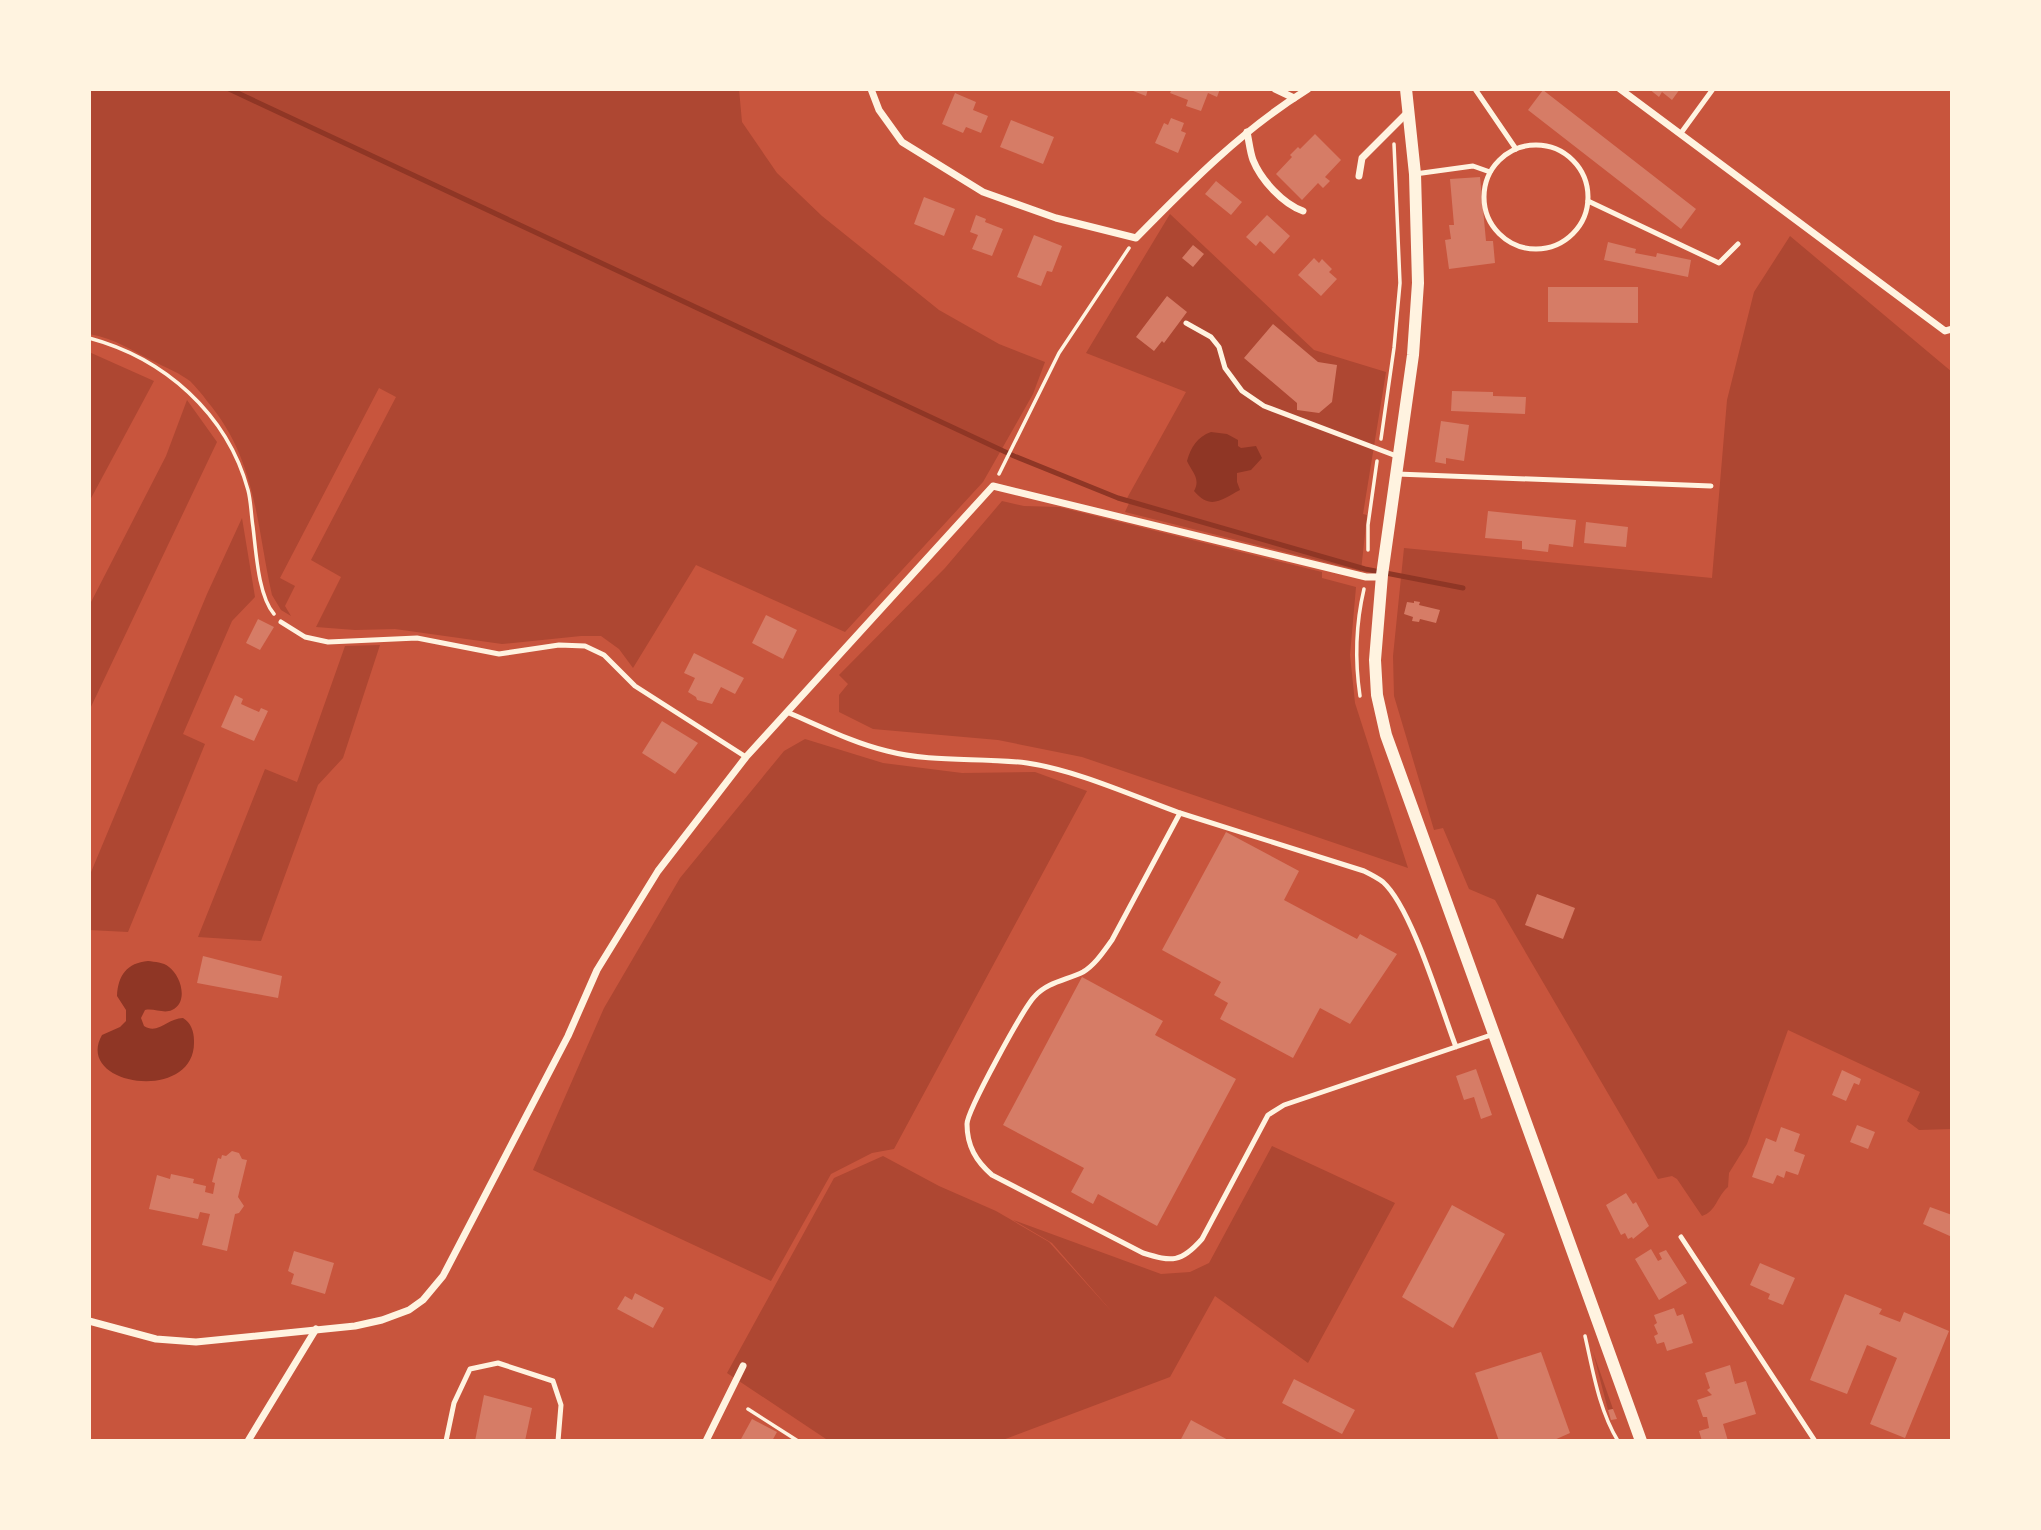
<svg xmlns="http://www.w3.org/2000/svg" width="2041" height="1530" viewBox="0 0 2041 1530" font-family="Overpass,sans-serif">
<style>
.green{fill:#ae4732}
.water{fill:#8f3625}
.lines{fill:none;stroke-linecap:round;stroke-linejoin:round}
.stream{stroke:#8f3625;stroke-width:5}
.building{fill:#d67c66}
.path{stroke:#fff3e0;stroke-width:3.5}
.service{stroke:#fff3e0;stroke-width:5}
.minor{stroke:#fff3e0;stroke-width:7}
.tertiary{stroke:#fff3e0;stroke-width:12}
</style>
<rect width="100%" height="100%" fill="#c8553d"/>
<g class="green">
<path d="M89,89H739L742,122L777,173L822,216L939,310L999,344L1045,362L1033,394L983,482L845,632L696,565L633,668L619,649L601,636H581L502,644L395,629L355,630L316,627L341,577L311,560L396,397L379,388L280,578L295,586L285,606L291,616L281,610L272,595C256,524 257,460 207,401C202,394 196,387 190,381C179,373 169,369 157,363C134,352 115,338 89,334Z"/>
<path d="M1170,214L1314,350L1386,372L1363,514L1367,515L1361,571L1125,512L1130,501L1126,500L1186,392L1086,353Z"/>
<path d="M1790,236L1952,372V1129L1919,1130L1907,1121L1920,1092L1788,1030L1747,1144L1729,1173L1728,1187C1717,1196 1716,1212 1702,1216L1677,1179L1672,1176L1658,1179L1495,900L1469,889L1443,828L1434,830L1394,696L1393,656L1404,548L1712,578L1727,400L1754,292Z"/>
<path d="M89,352L154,381L89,502Z"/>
<path d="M187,400L217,442L89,711V606L166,456Z"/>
<path d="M1002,501L1024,506L1059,507L1322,572V578L1356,587L1350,655L1355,703L1408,868L1082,757L998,740L873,729L839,712V695L848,684L839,675L945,568Z"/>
<path d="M242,518L255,597L232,621L183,734L205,744L128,932L89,930V877L207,594Z"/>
<path d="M380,645L343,758L318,785L261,941L198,937L265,769L297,782L345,646Z"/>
<path d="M805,739L883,763L962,773L1035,772L1087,791L894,1149L872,1153L831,1174L771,1281L533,1170L604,1008L680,878L784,751Z"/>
<path d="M1272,1146L1395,1203L1308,1363L1215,1296L1170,1377L1000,1441H829L727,1373L834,1178L883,1156L939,1186L996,1211L1049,1242L1113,1313L1052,1243L1013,1220L1161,1274L1190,1272L1209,1263Z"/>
<path d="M1593,1352L1613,1409L1608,1410Z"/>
</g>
<g class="water">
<path d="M1211,432L1227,434L1238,440V446L1241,448L1256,446L1262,458L1251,470L1237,473V482L1240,490C1222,499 1211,511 1194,491C1201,479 1192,472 1187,461C1191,447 1197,437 1211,432Z"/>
<path d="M148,961C155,962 163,962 169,967C181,976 189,1002 172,1010C164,1014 154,1008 145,1010L141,1018L144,1026C158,1035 168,1018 183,1018C191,1023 194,1031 194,1041C196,1104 73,1086 102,1035L120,1027L126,1021V1010L117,996C118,975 127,963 148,961Z"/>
</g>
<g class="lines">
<path class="stream" d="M229,89L1014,456L1118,498L1365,569L1463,588"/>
</g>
<g class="building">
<path d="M1128,89H1148L1146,96Z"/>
<path d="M1172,89H1220L1217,97L1208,93L1201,111L1186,106L1188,100L1170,93Z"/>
<path d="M1649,89H1680L1672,100L1662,92L1659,97Z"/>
<path d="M1543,90L1696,209L1681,229L1528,110Z"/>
<path d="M955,93L976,102L973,110L988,116L981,133L966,127L963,133L942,124Z"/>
<path d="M1171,118L1184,123L1181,131L1186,133L1178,153L1155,143L1164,123L1168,125Z"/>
<path d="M1011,120L1054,137L1043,164L1000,147Z"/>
<path d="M1315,134L1341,160L1325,177L1330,181L1323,188L1318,183L1302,200L1276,174L1292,157L1290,155L1298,147L1300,149Z"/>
<path d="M1480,177L1486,241H1493L1495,263L1449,269L1445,240L1451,239L1449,225H1454L1450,179Z"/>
<path d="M1216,181L1242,202L1231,215L1205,194Z"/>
<path d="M924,197L955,209L944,236L914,224Z"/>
<path d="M976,215L986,219L985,222L1003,229L992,256L972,249L978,235L970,232Z"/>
<path d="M1267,215L1290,236L1274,254L1260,241L1256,246L1246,237Z"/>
<path d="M1034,235L1062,246L1052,272L1047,271L1041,286L1017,277Z"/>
<path d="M1608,242L1636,249L1635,253L1656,257L1657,253L1691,260L1688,277L1604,260Z"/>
<path d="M1193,245L1204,254L1193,267L1182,258Z"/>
<path d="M1314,258L1319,263L1322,259L1332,269L1329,272L1337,279L1321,296L1298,275Z"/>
<path d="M1548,287H1638V323L1548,322Z"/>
<path d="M1167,296L1187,312L1164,343L1162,341L1154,351L1136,337Z"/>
<path d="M1273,324L1318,362L1337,365L1332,402L1319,413L1297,410V403L1244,358Z"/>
<path d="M1452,391L1493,392V396L1526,397L1525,414L1451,411Z"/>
<path d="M1441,421L1469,425L1464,461L1446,458V464L1435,462Z"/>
<path d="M1488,511L1576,520L1573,547L1549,544L1548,552L1522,549V541L1485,538Z"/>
<path d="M1586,522L1628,527L1626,547L1584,543Z"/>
<path d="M1414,601L1420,602L1419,605L1440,610L1436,623L1420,619L1419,622L1412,621L1413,617L1404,614L1407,602L1414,603Z"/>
<path d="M766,615L797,630L783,659L752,643Z"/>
<path d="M258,619L274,627L260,650L246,643Z"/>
<path d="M694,653L744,678L735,694L721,687L712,704L697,700L696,697L688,692L695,678L684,673Z"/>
<path d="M235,695L243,699L241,704L259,712L261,708L268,711L254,741L221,727Z"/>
<path d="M662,721L698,743L675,774L642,753Z"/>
<path d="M1226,832L1299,871L1284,900L1357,939L1360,934L1397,954L1350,1024L1320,1008L1293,1058L1220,1019L1228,1003L1214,995L1221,982L1162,950Z"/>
<path d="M1537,894L1575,908L1563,939L1525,925Z"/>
<path d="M203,956L282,976L278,998L197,983Z"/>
<path d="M1082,977L1163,1021L1155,1035L1236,1079L1157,1226L1098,1194L1093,1204L1071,1192L1084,1168L1003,1125Z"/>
<path d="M1476,1069L1492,1115L1481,1119L1474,1097L1464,1100L1456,1076Z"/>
<path d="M1842,1070L1861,1079L1859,1085L1854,1083L1846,1101L1832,1095Z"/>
<path d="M1857,1125L1875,1132L1868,1149L1850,1142Z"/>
<path d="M1781,1127L1800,1134L1794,1151L1805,1155L1798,1175L1786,1171L1784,1178L1777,1175L1773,1184L1752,1177L1766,1138L1776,1142Z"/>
<path d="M232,1151L239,1153L242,1159L247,1160L238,1197L244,1206L239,1213L235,1214L227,1251L202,1245L210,1214L200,1212L198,1219L149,1209L157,1175L170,1179L171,1174L194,1179L193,1183L206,1186L205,1192L213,1194L215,1183L212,1182L218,1158L221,1159L222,1155L226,1156Z"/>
<path d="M1626,1193L1633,1204L1636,1202L1649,1226L1633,1239L1632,1237L1628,1239L1625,1233L1621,1235L1606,1205Z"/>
<path d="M1452,1205L1505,1234L1453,1328L1402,1297Z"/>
<path d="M1930,1207L1952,1215V1237L1923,1224Z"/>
<path d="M1651,1249L1658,1261L1662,1259L1659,1253L1666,1250L1687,1283L1659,1300L1635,1259Z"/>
<path d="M294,1251L334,1263L325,1294L291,1284L294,1274L288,1271Z"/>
<path d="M1760,1263L1795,1278L1783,1305L1768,1299L1770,1294L1750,1285Z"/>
<path d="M635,1293L664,1308L653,1328L617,1309L625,1296L632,1300Z"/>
<path d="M1845,1294L1882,1309L1879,1314L1900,1322L1904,1312L1949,1331L1905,1438L1870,1424L1897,1358L1867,1345L1847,1394L1810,1380Z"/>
<path d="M1674,1308L1677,1316L1683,1314L1693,1343L1667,1351L1664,1342L1657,1344L1654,1336L1658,1334L1654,1325L1657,1323L1654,1315Z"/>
<path d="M1541,1352L1570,1433L1552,1441H1499L1475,1373Z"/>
<path d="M1730,1365L1735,1384L1746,1381L1756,1414L1723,1424L1728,1441H1702L1699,1431L1709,1428L1707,1417H1703L1697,1400L1712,1395L1707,1390L1710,1388L1705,1373Z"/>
<path d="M1294,1379L1355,1410L1342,1434L1282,1403Z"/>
<path d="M484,1395L532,1408L525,1441H475Z"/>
<path d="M1613,1409L1617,1419L1611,1420L1608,1410Z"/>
<path d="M752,1419L777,1432L772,1441L741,1439Z"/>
<path d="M1191,1420L1230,1441H1180Z"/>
</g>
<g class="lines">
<g class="path">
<path d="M89,338C164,358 227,413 248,490C251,501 251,514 253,527C256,551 258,595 274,614"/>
<path d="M1381,439L1394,348L1400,283L1394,144"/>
<path d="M999,474L1059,353L1129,248"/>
<path d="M1368,550V525L1377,461"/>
<path d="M1360,696C1355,662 1356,623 1364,589"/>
<path d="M1585,1336C1593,1371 1599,1410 1618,1441"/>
<path d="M748,1409L798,1441"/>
</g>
<g class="service">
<path d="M1475,89L1516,149"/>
<path d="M1681,133L1713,89"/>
<circle cx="1536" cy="197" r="52"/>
<path d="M1415,174L1473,166L1490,172"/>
<path d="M1588,201L1719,263L1738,244"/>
<path d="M1186,323L1211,337L1219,347L1225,368L1242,391L1264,406L1399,457"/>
<path d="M1397,474L1711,486"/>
<path d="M281,622L305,637L328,642L417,638L499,654L559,645L585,646L604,655L635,686L746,757"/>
<path d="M787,712C820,726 853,743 887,751C933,763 980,757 1027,763C1076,770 1133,796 1180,813"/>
<path d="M1456,1047C1441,1008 1412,908 1383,882C1378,878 1370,874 1364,871L1180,813L1112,940C1104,951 1095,965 1083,972C1067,980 1048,982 1035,996C1024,1007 967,1111 967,1124C967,1146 976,1161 992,1175L1143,1253C1172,1262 1181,1263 1202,1239L1268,1115L1284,1105L1494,1034"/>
<path d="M1681,1237L1815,1441"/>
<path d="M446,1441L454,1403L470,1369L498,1363L553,1381L561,1405L558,1441"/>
</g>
<g class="minor">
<path d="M871,89L879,110L902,142L983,192L1056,218L1136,238C1190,183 1242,130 1308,89"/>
<path d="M1275,89L1294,98"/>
<path d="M1620,89L1945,331L1952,329"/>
<path d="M1247,132C1249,141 1250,152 1253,160C1261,180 1283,204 1303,211"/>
<path d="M1359,176L1362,158L1408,112"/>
<path d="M89,1321L156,1339L196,1342L355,1326L382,1320L409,1310L423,1300L443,1276L568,1036L597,970L658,871L746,757L993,486L1366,577H1382"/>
<path d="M248,1441L316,1329"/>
<path d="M706,1441L743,1366"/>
</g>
<path class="tertiary" d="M1406,89L1415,174L1418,283L1413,355L1382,575L1375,660L1377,695L1386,735L1641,1441"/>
</g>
<rect width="2041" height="1530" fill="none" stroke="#fff3e0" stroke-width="182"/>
</svg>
